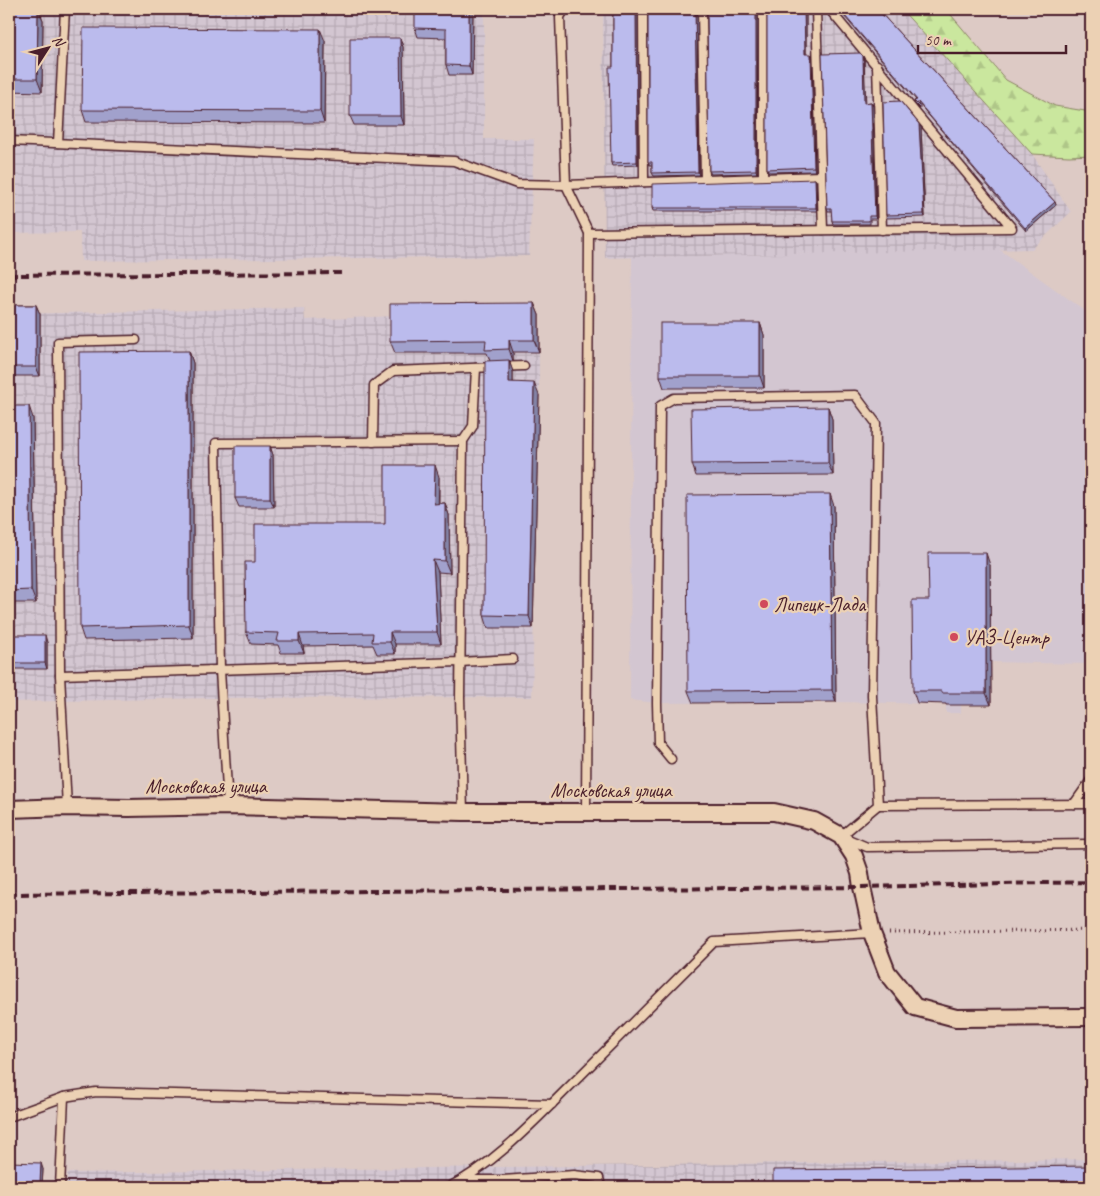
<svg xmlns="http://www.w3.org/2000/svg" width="1100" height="1196" viewBox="0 0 1100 1196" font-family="Caveat,sans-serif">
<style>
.built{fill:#d3c6d1}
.industrial{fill:url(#industrial-grid)}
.forest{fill:url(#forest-firs);stroke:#8a8364}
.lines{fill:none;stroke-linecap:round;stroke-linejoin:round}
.lane-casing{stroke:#4a1f2b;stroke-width:11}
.street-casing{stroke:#4a1f2b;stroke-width:20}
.path{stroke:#4a1f2b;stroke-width:3;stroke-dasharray:1 4;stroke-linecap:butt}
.lane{stroke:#ecd1b4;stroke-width:8}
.street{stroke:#ecd1b4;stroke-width:16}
.rail{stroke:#4a1f2b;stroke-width:4;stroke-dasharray:8 4;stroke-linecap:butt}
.wall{fill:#a1a1cc;stroke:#4a1f2b}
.shaded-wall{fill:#8383a6;stroke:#4a1f2b}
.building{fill:#bbbbed;stroke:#4a1f2b}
.poi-dot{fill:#d1495b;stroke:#ecd1b4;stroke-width:2}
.labels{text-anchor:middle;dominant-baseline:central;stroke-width:4.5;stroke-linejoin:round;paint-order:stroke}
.poi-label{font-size:20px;fill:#4a1f2b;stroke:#ecd1b4;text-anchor:start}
.street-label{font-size:20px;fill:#4a1f2b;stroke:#ecd1b4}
</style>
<defs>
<pattern id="industrial-grid" width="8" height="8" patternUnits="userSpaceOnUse" patternTransform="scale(1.25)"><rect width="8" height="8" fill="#d3c6d1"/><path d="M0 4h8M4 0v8" fill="none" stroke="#b7aab4"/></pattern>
<pattern id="forest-firs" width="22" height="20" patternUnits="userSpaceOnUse" patternTransform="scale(1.25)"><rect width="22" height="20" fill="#cae79e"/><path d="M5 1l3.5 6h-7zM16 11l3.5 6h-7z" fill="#afc688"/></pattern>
</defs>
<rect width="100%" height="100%" fill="#ddcac5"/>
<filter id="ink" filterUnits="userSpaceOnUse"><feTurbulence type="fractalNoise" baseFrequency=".02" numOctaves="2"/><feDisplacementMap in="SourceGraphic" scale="10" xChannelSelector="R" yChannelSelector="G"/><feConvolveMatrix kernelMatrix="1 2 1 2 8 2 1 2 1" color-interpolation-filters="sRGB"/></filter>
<g filter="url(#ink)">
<path class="built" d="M999,249L1091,315V664L991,662V705H961V713H946V704L836,702L657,703L630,700L632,257Z"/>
<g class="industrial">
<path d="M9,9H484V139H534L529,256L81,261L80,232L9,233Z"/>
<path d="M603,9H901L1032,154L1071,212L1032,249L605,258Z"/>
<path d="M304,308L305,320L394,316L539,315V395L532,697L213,698L9,702V314Z"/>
<path d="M1091,1159V1187H67V1173Z"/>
</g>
<path class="forest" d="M901,9H946L1006,80L1055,106L1091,112V155L1069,156L1032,154Z"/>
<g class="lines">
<defs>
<g id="lane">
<path d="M565,9L560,17L566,185L589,233L586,812"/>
<path d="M643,9L644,182"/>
<path d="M702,9L705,180"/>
<path d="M816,9L823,230"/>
<path d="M877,65L882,230"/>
<path d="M9,141L454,161L517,184L566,185L821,176"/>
<path d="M58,143L65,9"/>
<path d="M763,178V9"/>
<path d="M589,233L1012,228L829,9"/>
<path d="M373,442L374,385L393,371L524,366"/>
<path d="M60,675L460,662L513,659"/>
<path d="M671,759L658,743L657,703L660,406L674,398L855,395L876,423L872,696L878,805L841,836L867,847L1091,844"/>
<path d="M1074,804L1091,780"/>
<path d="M878,805L1091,804"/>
<path d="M228,806L220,670L216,443L463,441"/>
<path d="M67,807L60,675L58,342L136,340"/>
<path d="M463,812L460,697L463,441L473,426L476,368"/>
<path d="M9,1117L64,1097L96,1092L552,1104"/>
<path d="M463,1180H503L574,1175L599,1178L601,1187"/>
<path d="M60,1187L64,1097"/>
<path d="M449,1187C497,1163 540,1115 579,1077C624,1032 669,987 714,942L872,933"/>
</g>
<path id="street" d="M9,809L67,807L129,808L228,806L463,812H774L814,821L841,836L854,856L860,873L862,887L872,933L887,972L915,1007L956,1018L1091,1017"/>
</defs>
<use href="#lane" class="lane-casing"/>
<use href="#street" class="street-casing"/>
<path class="path" d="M889,933L1091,930"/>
<use href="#lane" class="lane"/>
<use href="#street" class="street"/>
<g class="rail">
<path d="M9,275L344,273"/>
<path d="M9,894L862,887L1091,882"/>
</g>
</g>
<g class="wall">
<path d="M9,9H39L43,20L42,92L9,91Z"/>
<path d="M473,9L472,75H449L446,65V38L418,37L415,28Z"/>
<path d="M638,9V165L612,166L611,163L613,67V13L612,10Z"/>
<path d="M648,9H697L699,175L654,176L652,173V165H650L648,162Z"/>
<path d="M707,9H758L757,173L711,174L709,171Z"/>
<path d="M767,9H806V54L812,57L815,171L769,172L767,169Z"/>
<path d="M838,9H877L1055,202L1056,205L1026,231L920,105V109L915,104L914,101L916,100Z"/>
<path d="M400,38L403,47L404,125H354L350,116Z"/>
<path d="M325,41L324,123L86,122L82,110Z"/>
<path d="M864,60L865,103L871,102L873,106L876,219H870V224H833L832,221V211H828L827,208Z"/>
<path d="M919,124L921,127L925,217L887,218L886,215Z"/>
<path d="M815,179L816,182L817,211H653L652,208Z"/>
<path d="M534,303L539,315V352H513V361H509L513,372V382L539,395L533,628H488L484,615L490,361L487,353H395L390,341Z"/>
<path d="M9,305H36L40,314V376H9Z"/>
<path d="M760,323L764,335V388H664L660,376Z"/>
<path d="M189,351L193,363V638L84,640L80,628Z"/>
<path d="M9,406L33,418L36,603H9Z"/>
<path d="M828,407L832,419L833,475L696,476L692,464Z"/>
<path d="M270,446L273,455L274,507H239L235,498Z"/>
<path d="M439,477V503H445L449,515L450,573L438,572L441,644H395V654H377L373,645L303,646L304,653H281L278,645L251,644L246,632L255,562L385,524Z"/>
<path d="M834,506L836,702L693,703L688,691Z"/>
<path d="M990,565L991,705H946V704L917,703L913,691Z"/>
<path d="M9,635L47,642V669H9Z"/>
<path d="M9,1162L43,1169L42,1187H9Z"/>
</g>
<g class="shaded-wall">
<path d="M38,9L43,20L42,92L37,79Z"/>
<path d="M469,9H473L472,75L469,66Z"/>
<path d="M636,9H638V165L637,162Z"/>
<path d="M695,9H697L699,175L698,172Z"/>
<path d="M756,9H758L757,173L756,170Z"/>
<path d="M804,9H806V57L805,54Z"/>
<path d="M320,29L325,41L324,123L320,111Z"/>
<path d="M400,38L403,47L404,125L401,116Z"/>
<path d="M811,54L812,57L815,171L814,167Z"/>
<path d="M863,56L864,60L866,106L864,103Z"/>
<path d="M871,102L873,106L876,219L875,216Z"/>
<path d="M919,124L921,127L925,217L924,214Z"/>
<path d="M815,179L816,182L817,211L816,208Z"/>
<path d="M1055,202L1056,205L1026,231L1025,228Z"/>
<path d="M534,303L539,315V352L534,340Z"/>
<path d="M36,305L40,314V376L36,367Z"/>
<path d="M760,323L764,335V388L760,376Z"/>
<path d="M509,340L513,352V361L509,349Z"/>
<path d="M189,351L193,363V638L189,625Z"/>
<path d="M509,360L513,372V394L509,382Z"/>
<path d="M534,383L539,395L533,628L529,616Z"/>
<path d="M29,406L33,418L36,603L31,590Z"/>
<path d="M828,407L832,419L833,475L828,463Z"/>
<path d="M270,446L273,455L274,507L270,498Z"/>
<path d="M435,465L439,477L438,516L434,504Z"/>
<path d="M830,494L834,506L836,702L832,690Z"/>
<path d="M445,503L449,515L450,573L445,561Z"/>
<path d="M986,553L990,565L991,705L986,693Z"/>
<path d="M433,560L438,572L441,644L437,632Z"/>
<path d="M390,632L395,644V654L390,642Z"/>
<path d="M299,634L303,646L304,653L299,641Z"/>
<path d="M45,635L47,642V669L45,663Z"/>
<path d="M41,1163L43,1169L42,1187H41L40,1184Z"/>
</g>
<g class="building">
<path d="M9,9H38L37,79H9Z"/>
<path d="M415,9H469V66L446,65V29L415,28Z"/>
<path d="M612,9H636L637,162L611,163L609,67H613V10H612Z"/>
<path d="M648,9H695L698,172L652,173V162H648Z"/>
<path d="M707,9H756V170L709,171Z"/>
<path d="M767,9H804L805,54H811L814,167L767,169Z"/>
<path d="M839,9H877L1055,202L1025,228L918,102L919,106L914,101L917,100Z"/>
<path d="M83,28L320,29V111L82,110Z"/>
<path d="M350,38H400L401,116H350Z"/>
<path d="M860,53L863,56L864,103L871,102L875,216H869V221H832L831,208H827L822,54Z"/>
<path d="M900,101L919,124L924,214L886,215L883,102Z"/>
<path d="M815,179L816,208H652V184Z"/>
<path d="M534,303V340H509V349L485,350L486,340L390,341V304Z"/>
<rect x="9" y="305" width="27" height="62"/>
<rect x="660" y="323" width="100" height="53"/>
<path d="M189,351V625L80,628L79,352Z"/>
<path d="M509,360V382L534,383L529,616L484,615L485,361Z"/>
<path d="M9,406H29L31,590L9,591Z"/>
<path d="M828,407V463L692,464L691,409Z"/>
<rect x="235" y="446" width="35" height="52"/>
<path d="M385,465H435L434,504L445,503V561L433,560L437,632H390V642H372L373,633L299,634V641H277L279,633L246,632L245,562H255V524H385Z"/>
<path d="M830,494L832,690L688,691L687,495Z"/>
<path d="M928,553H986V693H942V691H913L912,600H929Z"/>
<rect x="9" y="635" width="36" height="28"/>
<path d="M9,1162L41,1163L40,1184L9,1183Z"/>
<path d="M1091,1166V1187H773V1170Z"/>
</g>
</g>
<g class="poi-dot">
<circle cx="764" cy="604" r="5"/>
<circle cx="954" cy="637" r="5"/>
</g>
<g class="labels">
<g class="poi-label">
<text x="774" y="604">Липецк-Лада</text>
<text x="964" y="637">УАЗ-Центр</text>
</g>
<g class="street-label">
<text x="206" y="786">Московская улица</text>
<text x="611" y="790">Московская улица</text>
</g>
</g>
<rect width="1100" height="1196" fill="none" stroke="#ecd1b4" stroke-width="30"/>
<rect x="15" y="15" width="1070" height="1166" fill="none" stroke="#4a1f2b" stroke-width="2" filter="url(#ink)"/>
<g transform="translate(48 48) rotate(54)" stroke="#ecd1b4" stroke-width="4" paint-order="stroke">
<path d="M0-4L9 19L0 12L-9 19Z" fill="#4a1f2b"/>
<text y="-8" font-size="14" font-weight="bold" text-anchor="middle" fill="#4a1f2b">N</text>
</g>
<path d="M918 45v8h148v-8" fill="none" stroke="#4a1f2b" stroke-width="2.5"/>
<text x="925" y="45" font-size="15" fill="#4a1f2b" stroke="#ecd1b4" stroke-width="4" paint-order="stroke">50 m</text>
</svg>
